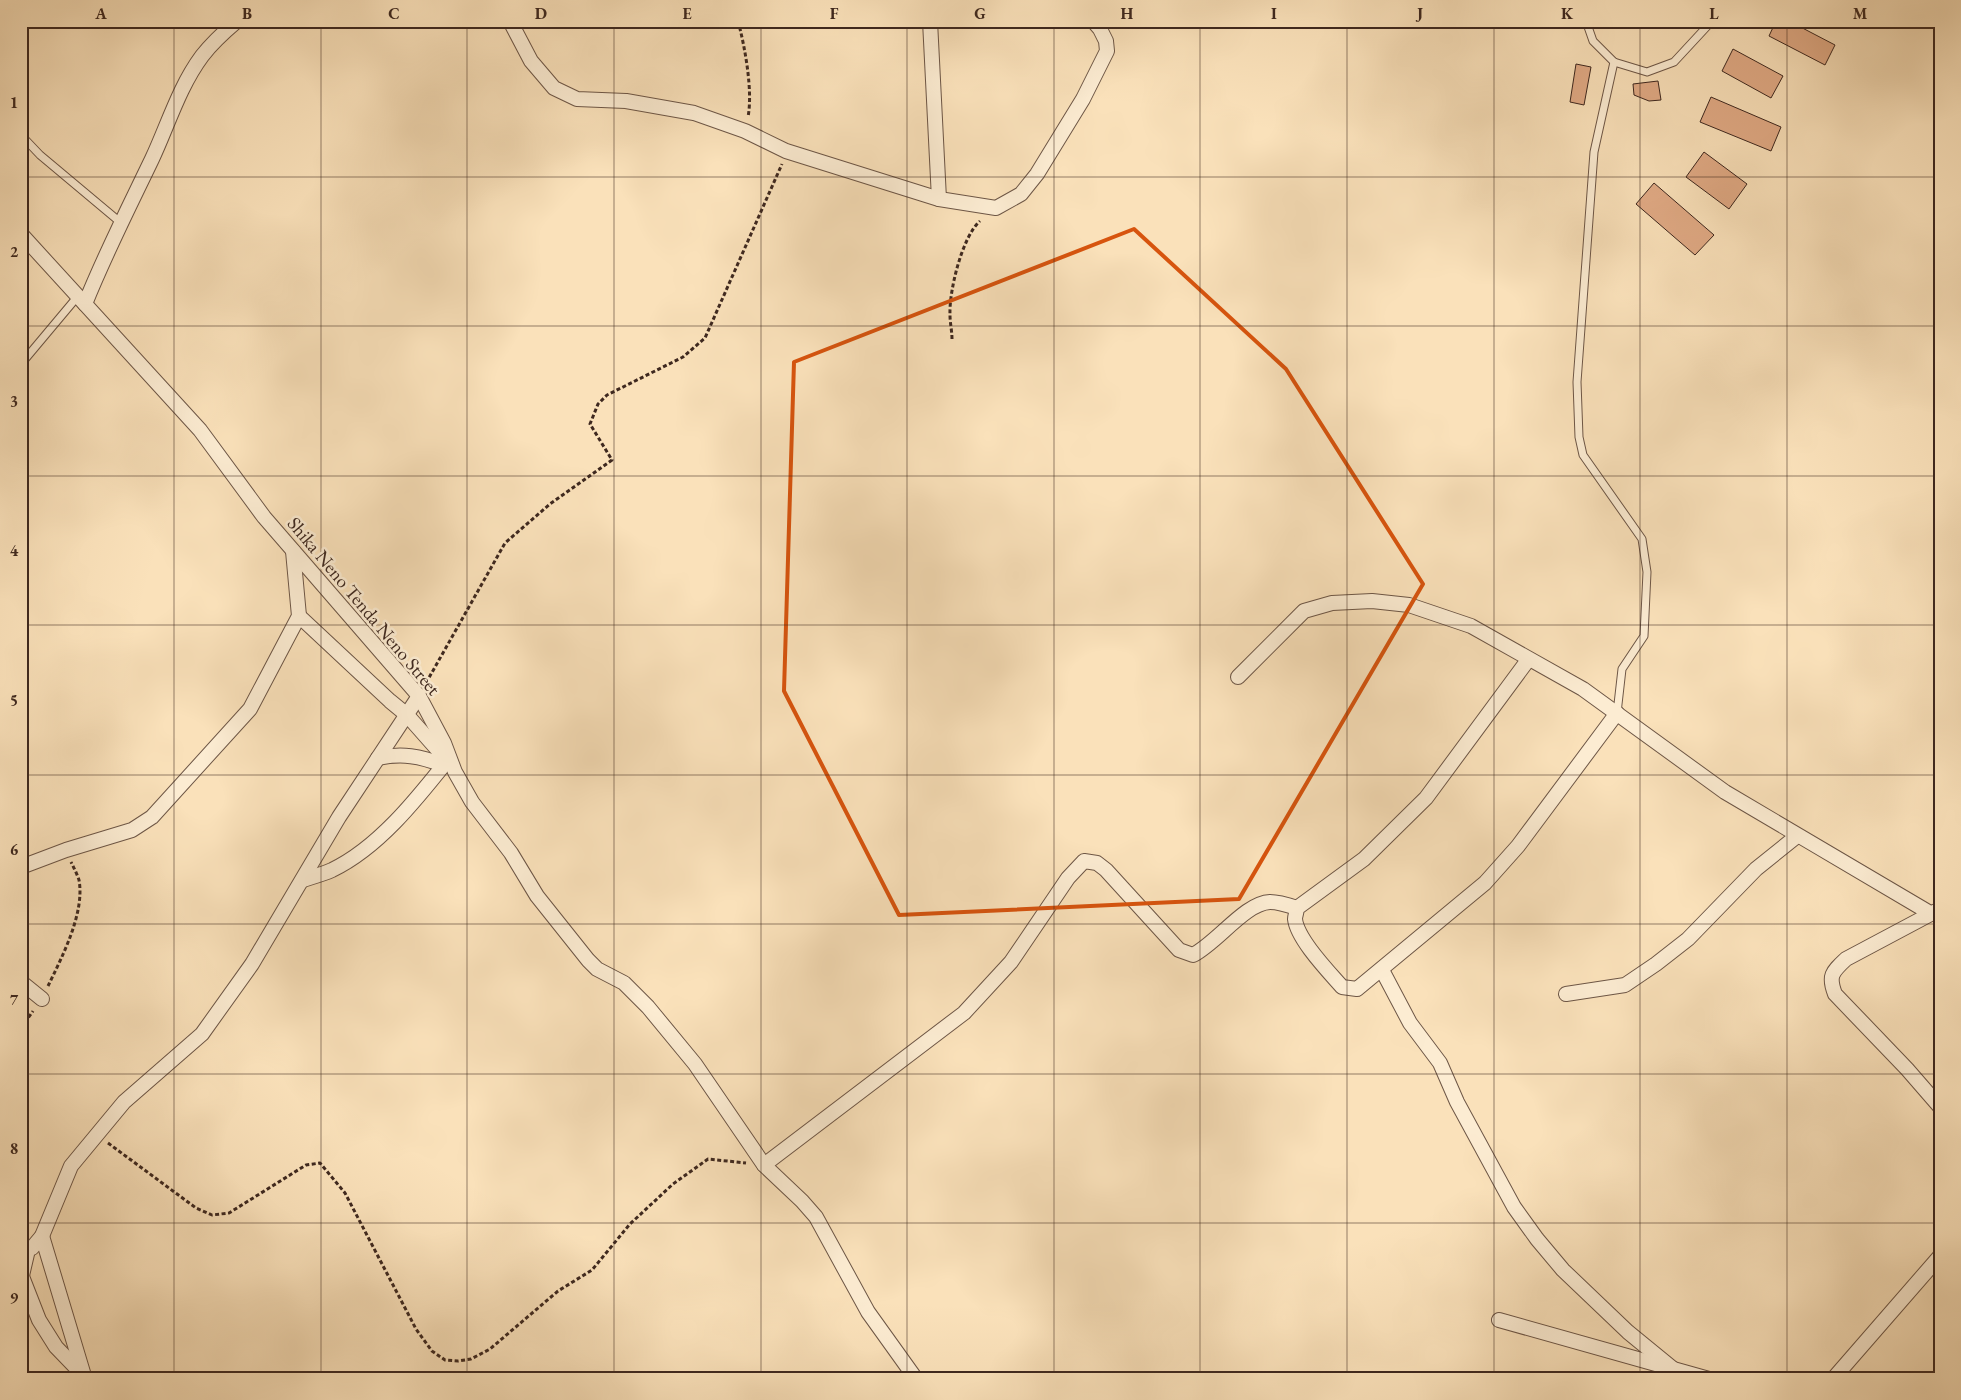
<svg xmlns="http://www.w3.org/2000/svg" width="1961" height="1400" viewBox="0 0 1961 1400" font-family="'EB Garamond',serif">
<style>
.building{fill:#e0aa85;stroke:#3e281f}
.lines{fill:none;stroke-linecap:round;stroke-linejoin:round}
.service-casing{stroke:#6d5646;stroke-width:9}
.minor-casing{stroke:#6d5646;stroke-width:16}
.path{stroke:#3e281f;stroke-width:3;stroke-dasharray:4 2.5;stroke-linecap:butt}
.service{stroke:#fcecd2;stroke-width:7}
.minor{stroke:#fcecd2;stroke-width:14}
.marked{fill:none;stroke:#d7540e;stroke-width:4;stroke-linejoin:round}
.grid{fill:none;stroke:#3e281f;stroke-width:1;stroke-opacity:0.55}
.labels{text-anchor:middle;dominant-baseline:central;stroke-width:5;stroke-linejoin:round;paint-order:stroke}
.street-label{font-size:19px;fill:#3e281f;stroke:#fcecd2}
.neatline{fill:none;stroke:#3e281f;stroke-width:2}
.grid-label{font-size:16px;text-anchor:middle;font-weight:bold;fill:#3e281f}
</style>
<rect width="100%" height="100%" fill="#fae1ba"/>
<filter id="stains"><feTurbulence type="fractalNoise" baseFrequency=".004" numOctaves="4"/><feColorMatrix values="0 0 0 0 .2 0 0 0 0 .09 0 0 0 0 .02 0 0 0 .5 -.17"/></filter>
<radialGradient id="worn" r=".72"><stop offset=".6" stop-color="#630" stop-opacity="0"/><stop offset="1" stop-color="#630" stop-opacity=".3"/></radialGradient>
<g class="building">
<path d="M1776,21H1789L1835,45L1825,65L1769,36Z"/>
<path d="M1733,49L1783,76L1771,98L1722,71Z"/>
<path d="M1576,64L1591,67L1584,105L1570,102Z"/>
<path d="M1658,81L1661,100L1649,101L1634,95L1633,84Z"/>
<path d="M1711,97L1781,127L1771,151L1700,122Z"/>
<path d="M1704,152L1747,184L1729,209L1686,177Z"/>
<path d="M1654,183L1714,235L1695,255L1636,204Z"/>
</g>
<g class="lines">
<defs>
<g id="service">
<path d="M1586,21L1593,41L1614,62L1647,72L1674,62L1712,21"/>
<path d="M1614,62L1594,152L1577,382L1579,437L1583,455L1642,539L1647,572L1644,636L1622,669L1617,713"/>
<path d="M21,135L40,155L120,222"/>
<path d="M21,364L78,296"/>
<path d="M25,1278L32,1248"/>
</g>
<g id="minor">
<path d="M510,21L531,61L554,88L577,99L626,101L694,113L745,131L786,151L939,199L996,208L1021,194L1037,174L1083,99L1107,51L1106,41L1100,29L1093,21"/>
<path d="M930,21L939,199"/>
<path d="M21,234L200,430L264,517L419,696L444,743L455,772L472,802L511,853L537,896L588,960L597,969L624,983L648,1007L695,1064L764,1165L802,1201L816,1217L868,1312L916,1379"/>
<path d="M85,304C105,254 129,207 152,159C168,125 179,87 202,56C212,43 224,32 237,21"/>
<path d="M299,616L390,701L407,715L445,758"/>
<path d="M1528,660L1426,798L1364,859L1297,908C1297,911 1295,916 1295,919C1297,939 1329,972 1342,987L1357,989L1485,883L1518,846L1617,713"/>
<path d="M1238,677L1304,611L1332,603L1372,601L1409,605L1471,626L1583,689L1725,792L1930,913"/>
<path d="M378,758C402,753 420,756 443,765"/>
<path d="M21,867L66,850L132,830L152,817L250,709L299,616L293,551"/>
<path d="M303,880C312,877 323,874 332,870C378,848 416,800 447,761"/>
<path d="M1940,909L1846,959C1832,972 1828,976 1835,994L1907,1069L1940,1107"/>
<path d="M1382,970L1410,1023L1440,1063L1457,1102L1514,1207L1537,1239L1563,1270L1628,1332L1672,1368"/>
<path d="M21,982L42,999"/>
<path d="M1566,994L1625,985L1656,964L1688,939L1756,869L1797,836"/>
<path d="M764,1165L964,1013L1011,962L1068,878L1084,861L1097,863L1106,870L1179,950L1193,955C1218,942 1245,903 1270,902C1279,902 1288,905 1297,908"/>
<path d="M42,1236L85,1379"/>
<path d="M21,1251L32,1248L42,1236L71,1166L124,1102L202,1034L252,964L339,817L419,696"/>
<path d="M21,1274L39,1320L56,1347L83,1375"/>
<path d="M1499,1320L1709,1379"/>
<path d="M1833,1379L1940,1256"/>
</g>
</defs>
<use href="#service" class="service-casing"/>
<use href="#minor" class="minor-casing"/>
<g class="path">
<path d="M738,21C745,47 753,91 748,117"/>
<path d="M952,339C952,331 950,323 950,315C949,291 962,237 980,221"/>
<path d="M426,683L505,543L550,504L612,460L590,424L598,404L607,395L683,357L705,338L782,164"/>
<path d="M48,986C62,957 85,913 79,880C77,874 74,868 71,862"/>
<path d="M21,1028L33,1011"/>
<path d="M108,1143L196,1208L212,1215L229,1213L306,1165L320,1163L345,1193L416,1329L432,1351L445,1360L458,1361L471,1359L490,1349L558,1291L592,1270L630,1224L673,1184L708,1159L746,1163"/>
</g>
<use href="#service" class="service"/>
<use href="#minor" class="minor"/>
</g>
<path class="marked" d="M1134,229L1286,369L1423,584L1239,899L899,915L784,691L794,362Z"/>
<path class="grid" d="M174,21V1379M321,21V1379M467,21V1379M614,21V1379M761,21V1379M907,21V1379M1054,21V1379M1200,21V1379M1347,21V1379M1494,21V1379M1640,21V1379M1787,21V1379M21,177H1940M21,326H1940M21,476H1940M21,625H1940M21,775H1940M21,924H1940M21,1074H1940M21,1223H1940"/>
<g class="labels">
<g class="street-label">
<text transform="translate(364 606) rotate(50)">Shika Neno Tenda Neno Street</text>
</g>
</g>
<rect width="1961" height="1400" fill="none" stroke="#fae1ba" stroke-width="55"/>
<rect x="28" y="28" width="1906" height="1344" class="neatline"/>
<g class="grid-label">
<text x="101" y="19">A</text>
<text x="247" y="19">B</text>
<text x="394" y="19">C</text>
<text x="541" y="19">D</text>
<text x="687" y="19">E</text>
<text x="834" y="19">F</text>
<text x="980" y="19">G</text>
<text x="1127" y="19">H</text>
<text x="1274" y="19">I</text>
<text x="1420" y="19">J</text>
<text x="1567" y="19">K</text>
<text x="1714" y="19">L</text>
<text x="1860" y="19">M</text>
<text x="14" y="108">1</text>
<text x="14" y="257">2</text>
<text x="14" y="407">3</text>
<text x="14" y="556">4</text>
<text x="14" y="706">5</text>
<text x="14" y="855">6</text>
<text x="14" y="1005">7</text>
<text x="14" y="1154">8</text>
<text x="14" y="1303">9</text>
</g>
<rect width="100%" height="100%" filter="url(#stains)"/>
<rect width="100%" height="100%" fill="url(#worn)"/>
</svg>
